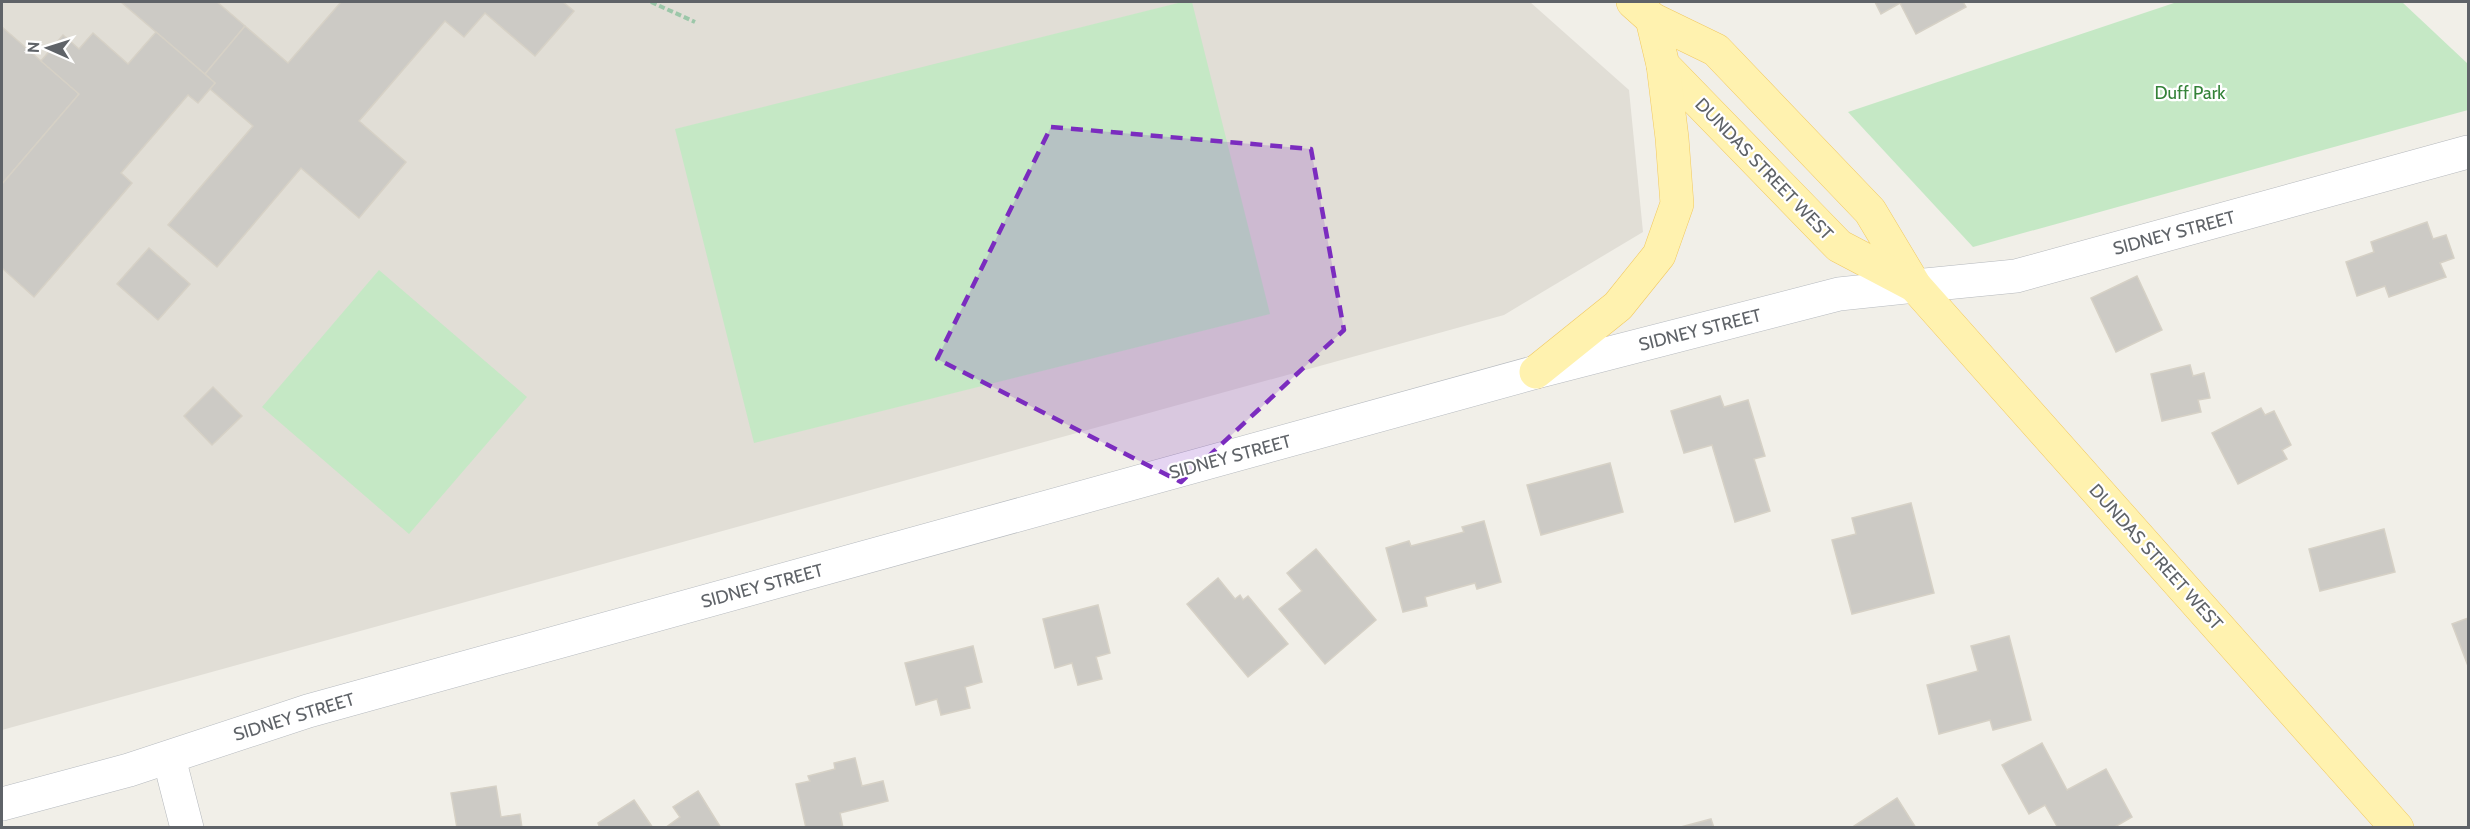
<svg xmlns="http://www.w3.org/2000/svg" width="2470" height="829" viewBox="0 0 2470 829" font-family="Cabin,sans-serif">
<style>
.education{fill:#e1ded6}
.green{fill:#c5e8c5}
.building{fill:#cccac5;stroke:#d6d1c6;stroke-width:1.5}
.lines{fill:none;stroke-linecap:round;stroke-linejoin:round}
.street-casing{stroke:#b5b8bc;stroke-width:34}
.secondary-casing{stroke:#b6babf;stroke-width:34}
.primary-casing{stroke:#f2c960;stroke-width:34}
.path{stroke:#9cc7a9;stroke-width:4;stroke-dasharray:6 3;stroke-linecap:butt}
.street{stroke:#fff;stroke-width:33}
.secondary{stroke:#fff;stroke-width:33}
.primary{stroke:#fff2af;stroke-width:33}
.marked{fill:#7b2cbf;fill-opacity:0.2;stroke:#7b2cbf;stroke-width:4.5;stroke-dasharray:12 8;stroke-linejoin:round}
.labels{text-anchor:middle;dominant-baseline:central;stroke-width:4.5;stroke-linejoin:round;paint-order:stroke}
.park-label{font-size:18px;fill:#348238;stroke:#fff}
.street-label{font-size:18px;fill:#5f6368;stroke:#fff}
</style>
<rect width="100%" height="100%" fill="#f1efe8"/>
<path class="education" d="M2,2H1530L1629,90L1643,232L1504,315L2,730Z"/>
<g class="green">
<path d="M1182,2H1192L1270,314L754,443L675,129Z"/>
<path d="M2177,2H2402L2468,64V110L1973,247L1848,112Z"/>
<path d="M379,270L527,397L409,534L262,407Z"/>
</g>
<g class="building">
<path d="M121,2H217L245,26L205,74Z"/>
<path d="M341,2H563L574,11L535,56L485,13L464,37L445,21L359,121L406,162L359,218L301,168L217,267L168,225L253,126L210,89L215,83L205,74L245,26L288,63Z"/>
<path d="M1875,2H1963L1966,7L1916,34L1900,3L1881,14Z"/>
<path d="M2,27L79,94L2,184Z"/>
<path d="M156,32L215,83L198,103L188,95L121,173L132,183L34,297L2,268V184L79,94L41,61L63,35L79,49L93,33L128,64Z"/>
<path d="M2427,222L2433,239L2446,235L2454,258L2440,263L2446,277L2389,297L2385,286L2357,296L2346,262L2374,252L2371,242Z"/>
<path d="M149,248L190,284L158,320L117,284Z"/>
<path d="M2137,276L2162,330L2116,352L2091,298Z"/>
<path d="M2190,365L2193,376L2204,373L2210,398L2198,400L2201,412L2162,421L2151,374Z"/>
<path d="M213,387L242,416L212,445L184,416Z"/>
<path d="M1720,396L1724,407L1748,400L1765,456L1754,459L1770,511L1735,522L1712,445L1684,453L1671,411Z"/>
<path d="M2261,408L2265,415L2274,411L2291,445L2282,450L2287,459L2238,484L2212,433Z"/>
<path d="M1610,463L1623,512L1541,535L1527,485Z"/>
<path d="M1911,503L1934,593L1852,614L1832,540L1856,534L1852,518Z"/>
<path d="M1484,521L1501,582L1477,589L1475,583L1425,597L1427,606L1403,612L1386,548L1409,541L1411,546L1464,532L1462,527Z"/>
<path d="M2384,529L2395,572L2320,591L2309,549Z"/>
<path d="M1316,549L1376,620L1325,664L1279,609L1302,591L1287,573Z"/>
<path d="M1218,578L1235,599L1240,595L1243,600L1248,596L1288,644L1248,677L1187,604Z"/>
<path d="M1098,605L1110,653L1096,657L1102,679L1078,685L1072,663L1055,668L1043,619Z"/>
<path d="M2468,618V666L2452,624Z"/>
<path d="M2009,636L2031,720L1993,730L1990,720L1939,734L1927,685L1978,671L1971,646Z"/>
<path d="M973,646L982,682L965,687L970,708L941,715L937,699L916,705L905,663Z"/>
<path d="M2042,743L2067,790L2106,769L2132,817L2113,828H2058L2045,805L2029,814L2002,765Z"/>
<path d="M855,758L862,786L883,781L888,801L840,813L843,828H806L796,784L810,781L808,776L835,769L834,763Z"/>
<path d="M496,786L501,817L520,814L522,828H457L451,793Z"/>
<path d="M698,791L721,828H665L680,817L673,807Z"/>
<path d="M1897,798L1916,828H1851Z"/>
<path d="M634,800L653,828H600L598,823Z"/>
<path d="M1711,819L1714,828H1677Z"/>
</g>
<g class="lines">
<defs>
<g id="street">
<path d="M1915,286L2016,276L2468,152"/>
<path d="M169,758L187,828"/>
</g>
<path id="secondary" d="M2,804L129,770L308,711L1536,372L1839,294L1915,286"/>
<g id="primary">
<path d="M1633,2L1652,19L1716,50L1870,211L1915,286L2397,828"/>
<path d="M1652,19L1663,65L1839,246L1915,286"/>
<path d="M1536,372L1618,306L1659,255L1677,204L1672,138L1663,65"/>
</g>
</defs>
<use href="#street" class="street-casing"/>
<use href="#secondary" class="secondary-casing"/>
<use href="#primary" class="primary-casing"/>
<path class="path" d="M651,2L695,22"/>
<use href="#street" class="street"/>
<use href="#secondary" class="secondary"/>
<use href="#primary" class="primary"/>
</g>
<path class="marked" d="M1051,127L1311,149L1344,330L1181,482L937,359Z"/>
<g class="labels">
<g class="park-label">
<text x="2190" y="93">Duff Park</text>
</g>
<g class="street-label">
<text transform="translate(1764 169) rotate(46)">DUNDAS STREET WEST</text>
<text transform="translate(2174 233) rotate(-15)">SIDNEY STREET</text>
<text transform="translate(1700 330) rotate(-14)">SIDNEY STREET</text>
<text transform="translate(1230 457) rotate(-15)">SIDNEY STREET</text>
<text transform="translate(2156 557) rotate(48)">DUNDAS STREET WEST</text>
<text transform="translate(762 586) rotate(-15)">SIDNEY STREET</text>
<text transform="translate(294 717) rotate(-17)">SIDNEY STREET</text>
</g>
</g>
<rect width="2470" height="829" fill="none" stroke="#5f6368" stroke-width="6"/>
<g transform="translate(48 48) rotate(273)" stroke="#ffffff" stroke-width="4.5" paint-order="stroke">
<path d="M0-4.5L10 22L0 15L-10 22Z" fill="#5f6368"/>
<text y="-9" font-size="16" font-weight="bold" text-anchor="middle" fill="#5f6368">N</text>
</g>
</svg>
